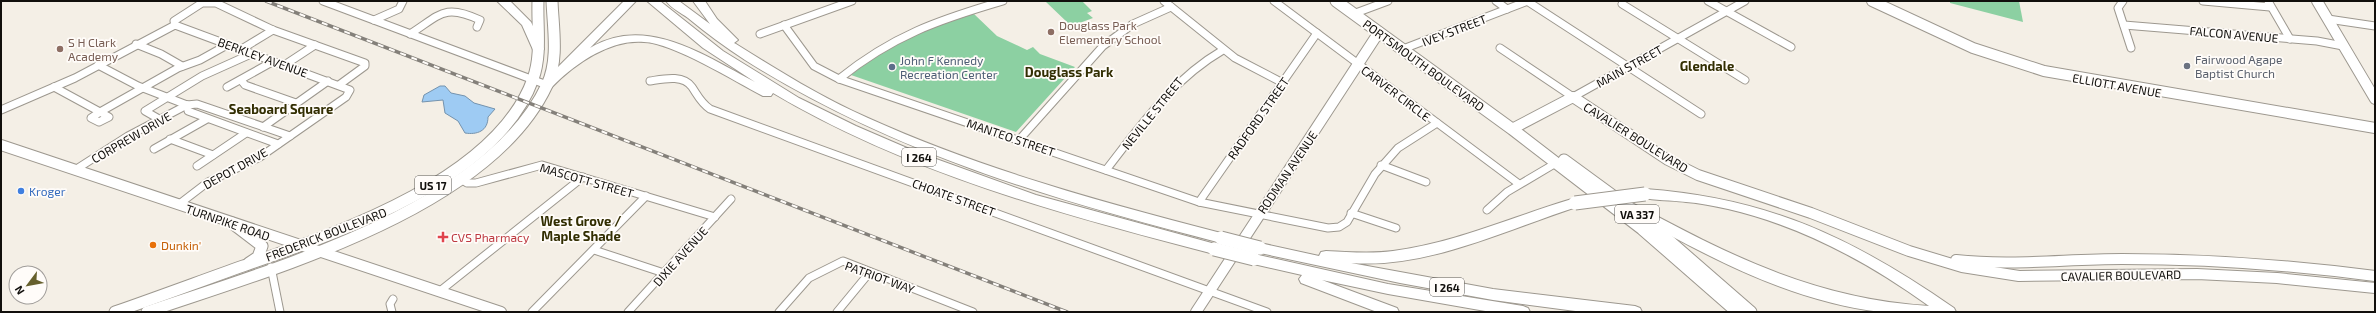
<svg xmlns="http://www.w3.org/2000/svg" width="2376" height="313" viewBox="0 0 2376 313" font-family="'Exo 2',sans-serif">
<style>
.green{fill:#8cd0a2}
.water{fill:#9ecbf3;stroke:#7493ae}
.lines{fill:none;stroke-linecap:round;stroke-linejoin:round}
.street-casing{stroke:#9d988f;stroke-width:9}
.secondary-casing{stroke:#9d988f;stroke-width:12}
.primary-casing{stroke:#9d988f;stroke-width:13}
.highway-casing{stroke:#9d988f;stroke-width:2}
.street{stroke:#fff;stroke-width:7}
.secondary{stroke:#fff;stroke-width:10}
.primary{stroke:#fff;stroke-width:11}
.highway{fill:#fff;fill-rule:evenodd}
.rail-casing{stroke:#84807a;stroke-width:3.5}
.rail{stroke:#fffcf9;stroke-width:2;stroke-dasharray:6;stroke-linecap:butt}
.highway-bridge-casing{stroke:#9d988f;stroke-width:15;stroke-linecap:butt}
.highway-bridge{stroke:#fff;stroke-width:13}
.education-dot{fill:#8d6e63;stroke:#fffcf9;stroke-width:1.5}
.worship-dot{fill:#6b7280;stroke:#fffcf9;stroke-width:1.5}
.service-dot{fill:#5c6f8a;stroke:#fffcf9;stroke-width:1.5}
.shop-dot{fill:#3f7fe0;stroke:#fffcf9;stroke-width:1.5}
.health-dot{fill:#e0444e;stroke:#fffcf9;stroke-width:1.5}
.food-dot{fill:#e8710a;stroke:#fffcf9;stroke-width:1.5}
.labels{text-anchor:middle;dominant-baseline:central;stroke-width:3.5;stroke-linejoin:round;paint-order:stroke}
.shield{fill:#fffcf9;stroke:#585653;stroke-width:1}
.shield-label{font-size:11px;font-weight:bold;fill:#110f0c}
.education-label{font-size:12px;fill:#785e54;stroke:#fffcf9;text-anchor:start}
.street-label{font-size:12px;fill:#110f0c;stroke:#fffcf9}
.worship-label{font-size:12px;fill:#5b616d;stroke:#fffcf9;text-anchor:start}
.service-label{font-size:12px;fill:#4e5e75;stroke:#fffcf9;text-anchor:start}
.shop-label{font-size:12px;fill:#366cbe;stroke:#fffcf9;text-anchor:start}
.health-label{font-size:12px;fill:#be3a42;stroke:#fffcf9;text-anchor:start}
.food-label{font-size:12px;fill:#c56008;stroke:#fffcf9;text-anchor:start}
.neighbourhood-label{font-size:13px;font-weight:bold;fill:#322e02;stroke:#fffcf9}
</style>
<rect width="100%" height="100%" fill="#f4efe6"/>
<g class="green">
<path d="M1082,1L1092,11L1087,13L1093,18L1066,28L1063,26L1068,23L1046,2Z"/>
<path d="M1950,1H2019L2023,22L1950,3Z"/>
<path d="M974,14L997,36L1027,50L1033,47L1040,54L1075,67L1016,132L851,75C888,46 928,27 974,14Z"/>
</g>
<path class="water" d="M440,86H445L451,93L465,96L474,103L495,109L488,117C488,131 477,135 465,133L458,121L445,113L443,100L422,102L424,95Z"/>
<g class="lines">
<defs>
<g id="street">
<path d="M323,1L547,85"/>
<path d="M1164,1L1235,58L1283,83"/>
<path d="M1274,1L1519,184"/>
<path d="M1496,1L1507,9"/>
<path d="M1527,1L1701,114"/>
<path d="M1708,1L1791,47"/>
<path d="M2123,1L2118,8L2131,48"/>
<path d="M2203,1L2270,7"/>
<path d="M2268,1L2290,39"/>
<path d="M1622,4L1745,80"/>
<path d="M1353,14L1388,1"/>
<path d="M2328,19L2375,26"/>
<path d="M374,20L399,9L403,1"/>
<path d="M175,25L174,21L202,3H216L273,30L365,63V66L339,85"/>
<path d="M784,25L814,66L839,79L1199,202L1328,228L1339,227L1347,222L1375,174L1398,148L1437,123"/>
<path d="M2124,25L2317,41L2343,46"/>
<path d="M410,34C440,15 444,3 480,20L477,27"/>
<path d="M760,34L852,1"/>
<path d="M136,44L161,54L182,66"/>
<path d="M1500,48L1573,97L1745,1"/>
<path d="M1403,49L1528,1"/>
<path d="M240,50L273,30"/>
<path d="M98,65L138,86L187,105"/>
<path d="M283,66L315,45"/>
<path d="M839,79C892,36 938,20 1003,1"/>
<path d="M241,80L245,85L296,103"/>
<path d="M650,81C663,79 683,74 692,87C698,96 701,103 710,109L1267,312"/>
<path d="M54,87L100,112L178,68L200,60L227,45"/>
<path d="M227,87L272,62"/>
<path d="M1,110L75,78L175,25L350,90L346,97L260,157L208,182L178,205"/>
<path d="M100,112L109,117L99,122L91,118Z"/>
<path d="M159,119L145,111L202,76L251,54"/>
<path d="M263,127L328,81"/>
<path d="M170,139L213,155"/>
<path d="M1019,140L1103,46L1133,24L1171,7"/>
<path d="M278,144L188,111L187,105L197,104L290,136"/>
<path d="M154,149L207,119"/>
<path d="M1381,165L1426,182"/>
<path d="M197,166L246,133"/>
<path d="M75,170L128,136L187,105"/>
<path d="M1106,170C1141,125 1173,79 1223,50"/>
<path d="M461,179L467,183H476L542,165L715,217"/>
<path d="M1199,202L1317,33"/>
<path d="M1487,210L1507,192L1556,163"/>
<path d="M1351,213L1396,228"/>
<path d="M594,250L664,273"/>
<path d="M271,267L280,312"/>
<path d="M440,291L583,177"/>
<path d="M392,312L390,304L393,299"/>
<path d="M532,312L646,196"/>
<path d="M628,312L731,199"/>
<path d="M779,312L809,278L843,261L973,312"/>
<path d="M837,312L870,272"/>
</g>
<g id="secondary">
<path d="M1872,1L1973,48L2044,71L2375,128"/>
<path d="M2317,1L2375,99"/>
<path d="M1512,129L1573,97L1668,160L1698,175L1811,213L1909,251L1962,267L2019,276L2197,274L2277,278L2375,288"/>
<path d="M1,145L501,312"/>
<path d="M1956,260C2012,266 2066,259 2122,259C2207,259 2291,265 2375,276"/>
<path d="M1196,312L1379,32"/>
</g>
<g id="primary">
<path d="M1336,1L1512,129L1642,229L1737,312"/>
<path d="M1564,160L1620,201"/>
<path d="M1642,217L1751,312"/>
<path d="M232,223L262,246L258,257L249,263"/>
<path d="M115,312C158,297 201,281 243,266C335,234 497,180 533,79C542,54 537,27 538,1"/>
<path d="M147,312C269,270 489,210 547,85C559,59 553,28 552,1"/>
</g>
<g id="highway">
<path d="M497,1H510L531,22L544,49L542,52H534L522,25Z"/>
<path d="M624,1H636L590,48C646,14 705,56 755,82L703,48L647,1H660L723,51L799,98L856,126L914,151L1036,195L1219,245L1221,249L1219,253L1214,254C1063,215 908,173 773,93L771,96H763C734,81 673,43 644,42C610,39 574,64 551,88H543L541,85L543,82Z"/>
<path d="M666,1H679L710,24L693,1H705L717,19L738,40L734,43L736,44C779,71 821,97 868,118C981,169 1101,202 1221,233L1226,234L1228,238L1226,242L1221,243C1051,199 895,154 745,60C725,47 706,33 688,18C681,13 671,8 666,1Z"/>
<path d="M1645,189C1769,198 1853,238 1954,308L1956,312C1932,312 1905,313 1881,312C1786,301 1702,253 1620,208L1618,205L1620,202H1630C1729,255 1814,299 1929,306C1868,262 1801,226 1728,209C1714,206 1699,203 1686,202C1671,200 1655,201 1640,197L1638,194L1640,191Z"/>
<path d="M1575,198L1580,200L1582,203L1580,206C1507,229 1429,269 1351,263L1493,289L1635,306L1640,308L1642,312H1583L1493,300L1400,283L1260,253L1255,252L1253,248L1255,244L1260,243L1319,256L1321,252L1326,251C1348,252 1371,254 1393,251C1456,243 1514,216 1575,198Z"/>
<path d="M1254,254L1388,284L1523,306L1528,308L1530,312H1491L1388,294L1322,280L1397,308L1399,312H1377L1301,283L1299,279L1302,275L1249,263L1247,259L1249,255Z"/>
</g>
</defs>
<use href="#street" class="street-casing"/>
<use href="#secondary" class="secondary-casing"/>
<use href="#primary" class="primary-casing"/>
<use href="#highway" class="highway-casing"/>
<use href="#street" class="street"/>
<use href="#secondary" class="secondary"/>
<use href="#primary" class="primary"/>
<use href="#highway" class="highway"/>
<defs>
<path id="rail" d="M266,1L1067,312"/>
</defs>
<use href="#rail" class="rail-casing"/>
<use href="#rail" class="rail"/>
<defs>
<g id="highway-bridge">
<path d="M1575,203L1645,194"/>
<path d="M1221,238L1260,248"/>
<path d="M1214,249L1254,259"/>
</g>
</defs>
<use href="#highway-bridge" class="highway-bridge-casing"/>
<use href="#highway-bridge" class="highway-bridge"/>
</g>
<g class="education-dot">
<circle cx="1051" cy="32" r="4"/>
<circle cx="60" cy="49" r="4"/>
</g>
<circle class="worship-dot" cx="2187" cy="66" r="4"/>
<circle class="service-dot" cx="892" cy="67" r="4"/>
<circle class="shop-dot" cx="21" cy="191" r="4"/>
<path class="health-dot" d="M441 231h4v4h4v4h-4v4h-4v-4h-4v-4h4z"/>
<circle class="food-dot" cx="153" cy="245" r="4"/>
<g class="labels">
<g class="shield">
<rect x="902" y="148" width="34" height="18" rx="3"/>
<rect x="415" y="176" width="36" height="18" rx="3"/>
<rect x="1615" y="205" width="44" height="18" rx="3"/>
<rect x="1430" y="278" width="34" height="18" rx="3"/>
</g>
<g class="shield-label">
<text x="919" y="157">I 264</text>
<text x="433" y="185">US 17</text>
<text x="1637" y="214">VA 337</text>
<text x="1447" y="287">I 264</text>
</g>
<g class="education-label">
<text x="1059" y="25">Douglass Park<tspan x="1059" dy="14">Elementary School</tspan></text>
<text x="68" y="42">S H Clark<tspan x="68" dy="14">Academy</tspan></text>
</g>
<g class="street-label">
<text transform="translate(1454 30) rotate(-21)">IVEY STREET</text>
<text transform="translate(2234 34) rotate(5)">FALCON AVENUE</text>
<text transform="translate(263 57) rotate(20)">BERKLEY AVENUE</text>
<text transform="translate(1424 65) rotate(36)">PORTSMOUTH BOULEVARD</text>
<text transform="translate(1629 66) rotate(-29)">MAIN STREET</text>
<text transform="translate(2117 85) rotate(10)">ELLIOTT AVENUE</text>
<text transform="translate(1396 93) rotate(37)">CARVER CIRCLE</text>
<text transform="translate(1152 113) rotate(-51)">NEVILLE STREET</text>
<text transform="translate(1258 118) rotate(-55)">RADFORD STREET</text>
<text transform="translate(131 137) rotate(-30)">CORPREW DRIVE</text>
<text transform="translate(1011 137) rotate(19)">MANTEO STREET</text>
<text transform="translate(1636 137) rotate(32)">CAVALIER BOULEVARD</text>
<text transform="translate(235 168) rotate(-29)">DEPOT DRIVE</text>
<text transform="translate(1287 172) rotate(-56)">RODMAN AVENUE</text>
<text transform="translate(587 180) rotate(16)">MASCOTT STREET</text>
<text transform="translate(954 197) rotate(20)">CHOATE STREET</text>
<text transform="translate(228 222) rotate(19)">TURNPIKE ROAD</text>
<text transform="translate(326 234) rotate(-21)">FREDERICK BOULEVARD</text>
<text transform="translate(680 256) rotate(-48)">DIXIE AVENUE</text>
<text transform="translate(2121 275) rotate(-1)">CAVALIER BOULEVARD</text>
<text transform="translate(880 277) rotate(20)">PATRIOT WAY</text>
</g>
<g class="worship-label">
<text x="2195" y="59">Fairwood Agape<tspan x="2195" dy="14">Baptist Church</tspan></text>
</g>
<g class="service-label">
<text x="900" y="60">John F Kennedy<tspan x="900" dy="14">Recreation Center</tspan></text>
</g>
<g class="shop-label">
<text x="29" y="191">Kroger</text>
</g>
<g class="health-label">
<text x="451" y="237">CVS Pharmacy</text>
</g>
<g class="food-label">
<text x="161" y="245">Dunkin'</text>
</g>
<g class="neighbourhood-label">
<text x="1707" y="66">Glendale</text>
<text x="1069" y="72">Douglass Park</text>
<text x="281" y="109">Seaboard Square</text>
<text x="581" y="221">West Grove /<tspan x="581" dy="15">Maple Shade</tspan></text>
</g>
</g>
<rect width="2376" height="313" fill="none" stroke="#110f0c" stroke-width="4"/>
<g transform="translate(28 285) rotate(238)"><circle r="19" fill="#fffcf9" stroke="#a09d9a"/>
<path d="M0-3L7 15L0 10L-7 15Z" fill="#66602d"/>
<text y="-6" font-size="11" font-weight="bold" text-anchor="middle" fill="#110f0c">N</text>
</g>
</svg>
